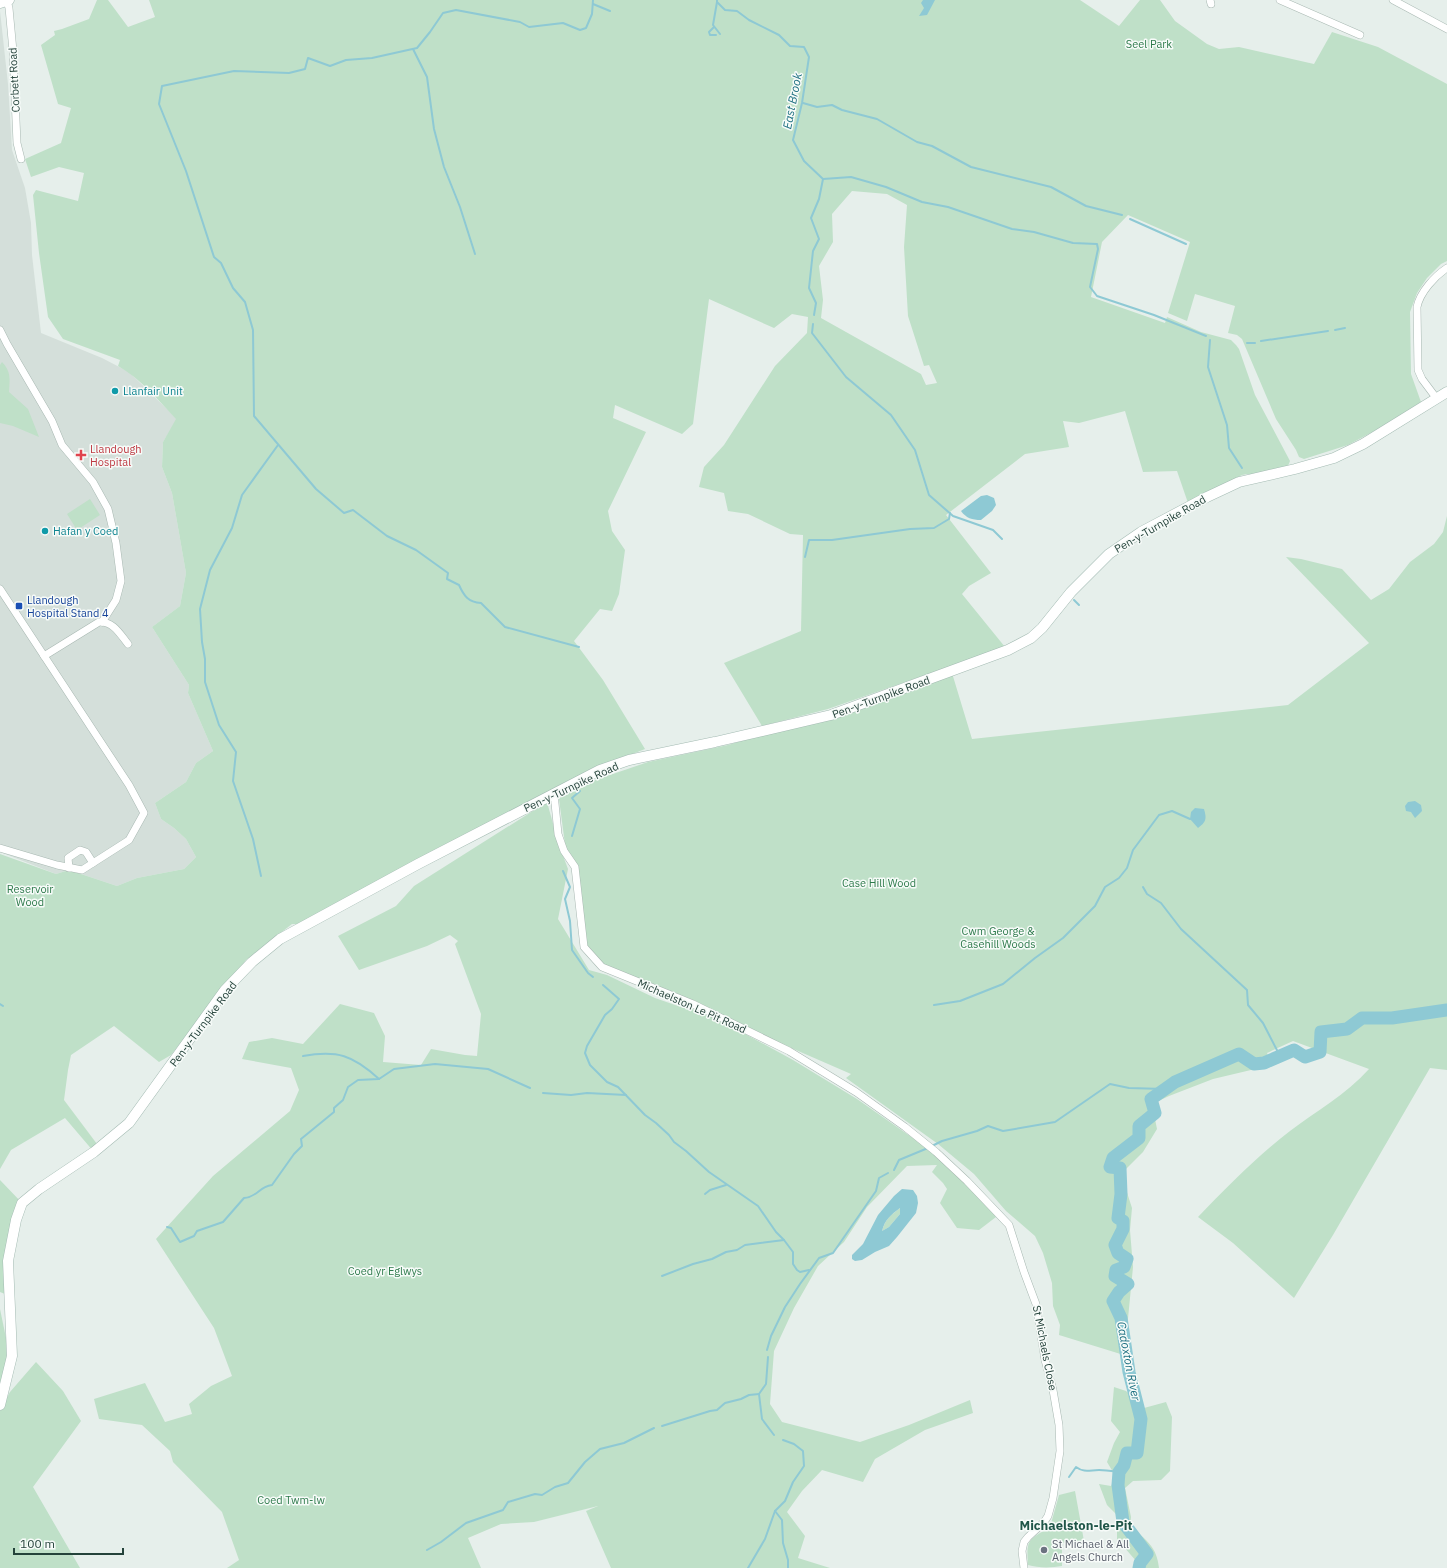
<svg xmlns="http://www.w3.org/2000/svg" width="1447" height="1568" viewBox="0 0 1447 1568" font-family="'IBM Plex Sans',sans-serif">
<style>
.built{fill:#d4dfda}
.green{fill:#bfe0c8;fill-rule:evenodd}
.water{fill:#8ec9d4;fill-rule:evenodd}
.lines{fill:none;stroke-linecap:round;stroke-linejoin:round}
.stream{stroke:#8ec9d4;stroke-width:2}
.river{stroke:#8ec9d4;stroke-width:13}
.street-casing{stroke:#a8b8b2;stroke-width:8}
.secondary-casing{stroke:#a4bbb3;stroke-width:11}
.street{stroke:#fff;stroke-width:7}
.secondary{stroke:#fff;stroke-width:10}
.culture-dot{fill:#0f9aa8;stroke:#f7fbf9;stroke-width:1.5}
.health-dot{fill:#e0444e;stroke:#f7fbf9;stroke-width:1.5}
.transit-dot{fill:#1a4fb4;stroke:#f7fbf9;stroke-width:1.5}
.worship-dot{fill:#6b7280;stroke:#f7fbf9;stroke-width:1.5}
.labels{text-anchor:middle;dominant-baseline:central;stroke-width:3;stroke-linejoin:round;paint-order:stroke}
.park-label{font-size:11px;fill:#2d7a4b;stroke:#f7fbf9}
.street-label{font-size:11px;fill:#24423a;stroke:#f7fbf9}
.culture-label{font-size:11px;fill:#0d838f;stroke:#f7fbf9;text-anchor:start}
.health-label{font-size:11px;fill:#be3a42;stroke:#f7fbf9;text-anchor:start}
.transit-label{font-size:11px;fill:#164399;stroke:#f7fbf9;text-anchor:start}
.worship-label{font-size:11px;fill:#5b616d;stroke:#f7fbf9;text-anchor:start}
.water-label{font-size:12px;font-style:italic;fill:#1c6f80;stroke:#f7fbf9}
.quarter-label{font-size:13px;font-weight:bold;fill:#1f5548;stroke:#f7fbf9}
</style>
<rect width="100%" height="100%" fill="#e6efeb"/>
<path class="built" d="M0,11L8,84L12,150L25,188L31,223L32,255L41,333L102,358L129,372L177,419L163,442L162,467L172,493L186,573L180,606L152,627L189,685L188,693L213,751L196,763L186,782L155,803L161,819L174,828L186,839L196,857L184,869L137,878L117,886L69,870L56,874L0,852Z"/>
<g class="green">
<path d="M97,0H108L128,27L155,17L149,0H1080L1119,26L1140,0H1160L1175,21L1207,44L1219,49L1239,47L1314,64L1332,32L1378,47L1447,84V261L1441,264L1427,278L1417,293L1410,312L1411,374L1421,402L1376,430L1348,445L1304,459L1299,457L1296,450L1276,419L1242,339L1237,335L1228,333L1235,306L1195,294L1187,321L1168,313L1190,242L1128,215L1102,242L1091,297L1165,323L1167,317L1201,332L1231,340L1236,345L1239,349L1255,395L1290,461L1288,466L1257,474H1247L1242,475L1188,503L1177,471L1143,472L1125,411L1079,423L1063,421L1069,447L1025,454L946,515L991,573L969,586L962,594L1005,647L828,709L762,726L724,663L801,631L803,535L790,534L748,514L728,511L724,493L699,487L704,467L724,445L775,366L807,333L808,317L792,314L774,328L709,299L693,424L682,434L615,405L613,418L646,432L608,511L612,531L625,550L619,594L612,611L600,609L574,641L603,680L645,749L592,770L298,924H292L246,960L171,1055L159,1062L114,1026L71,1055L68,1070L64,1100L100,1148L94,1152L65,1118L11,1150L0,1169V854L56,874L69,870L117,886L137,878L184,869L196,857L186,839L174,828L161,819L155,803L186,782L196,763L213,751L188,693L189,685L152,627L180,606L186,573L172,493L162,467L163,442L176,419C158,400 141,379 118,366L120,360L63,339L48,317L39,253L33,195L36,190L78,201L84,173L59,167L31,177L25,159L61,143L71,108L58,104L41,45L55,35L54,31L62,29L89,19ZM852,191L887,194L907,205L904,247L908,316L924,366L929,365L937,383L926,385L921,374L821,318L823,300L819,266L833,242L832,214Z"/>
<path d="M2,362C11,371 10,379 9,392L28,409L39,437L13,426L0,423V365Z"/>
<path d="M90,499L100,515L77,530L67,514Z"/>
<path d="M1447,516V1070L1430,1068L1333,1235L1294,1298L1233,1243L1198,1217C1227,1187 1256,1157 1290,1131C1316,1111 1346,1095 1369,1069L1293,1041L1267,1053L1272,1065L1213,1079L1169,1096L1152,1104L1157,1129L1143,1152L1121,1174L1132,1208L1130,1230L1133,1267L1127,1329V1356L1059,1335L1060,1325L1053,1306L1052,1283L1043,1253L1035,1236L1006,1211L974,1174L938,1144L846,1078L851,1074L605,967L585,946L576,868L566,852L559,799L569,789L648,762L728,745L806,721L847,714L952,673L972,739L1288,705L1369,643L1286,557L1301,559L1342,569L1371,600L1389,589L1410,562L1434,544L1443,532Z"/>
<path d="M547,802L559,845L568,869L558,919L589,970L607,975L655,998L678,1006L705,1012L793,1060L857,1099L940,1157L967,1180L996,1217L979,1230L957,1228L940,1203L947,1189L943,1183L932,1172L937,1165L907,1166L867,1207L844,1242L818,1266L794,1308L774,1351L770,1404L782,1422L860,1442L909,1425L970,1400L973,1413L925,1430L875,1459L863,1482L822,1470L802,1491L787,1512L805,1536L798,1558L830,1568H611L586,1511L598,1506L534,1522L501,1524L468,1538L481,1568H227L239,1560L222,1512L173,1462L170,1451L142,1425L99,1419L94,1399L145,1383L165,1422L192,1414L189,1404L211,1386L232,1376L214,1328L156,1239L213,1176L290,1111L299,1090L291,1068L242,1059L249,1042L272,1038L303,1044L340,1004L374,1013L385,1036L383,1062L421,1065L431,1049L465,1055L477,1056L481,1014L455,944L458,941L450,935L427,946L359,970L338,936L396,906L414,886Z"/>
<path d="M0,1180L22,1203L15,1221L10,1296L0,1292Z"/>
<path d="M900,1208V1214L889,1227L882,1231C886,1218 890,1216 900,1208Z"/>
<path d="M0,1309L6,1338L7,1364L0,1390Z"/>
<path d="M36,1362L63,1391L81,1421L33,1487L80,1568H0V1411L10,1392Z"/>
<path d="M1114,1387L1126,1391L1144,1408L1166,1402L1172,1417L1170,1471L1161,1480L1133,1481L1125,1488L1131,1517L1130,1527C1146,1539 1157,1547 1159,1568H1135L1137,1562L1117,1539V1525L1119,1517L1107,1505L1099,1484L1111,1486L1116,1477L1107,1462L1114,1443L1120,1432L1111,1421Z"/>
<path d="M1075,1491L1084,1541L1062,1543V1566C1051,1568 1038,1568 1028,1565C1026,1538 1029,1540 1050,1527L1059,1495Z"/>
</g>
<g class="water">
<path d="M923,0H935L927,15L919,16L924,8L921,3Z"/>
<path d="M987,495L994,498L996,505L992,511L981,520C972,520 966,518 961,511L981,496Z"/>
<path d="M1415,801L1421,805L1422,811L1415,818L1411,812L1406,811L1405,806L1408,802Z"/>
<path d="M1195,808L1204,809C1207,819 1206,822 1198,828L1190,819L1191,812Z"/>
<path d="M902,1189L913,1190L917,1196L918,1203L916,1213L897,1237L889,1246L875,1252L862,1260L855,1261L852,1259V1255L863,1244L878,1215L894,1196ZM900,1208V1214L889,1227L882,1231C885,1219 891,1215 900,1208Z"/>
</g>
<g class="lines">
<g class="stream">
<path d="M717,0V2L725,10L737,11L749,20L779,35L790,46L804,47L809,57L802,103L793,140L804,161L823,179L819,199L811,218L819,239L813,251L809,288L816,303L814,315"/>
<path d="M717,2L713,25L720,34"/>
<path d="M593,4L610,11"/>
<path d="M714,27L709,32L710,35H716"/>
<path d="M413,49L427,77L434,129L444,167L460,207L475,254"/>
<path d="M803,103L817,107L832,105L842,110L877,119L917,142L932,146L971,167L1051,187L1086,206L1122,215"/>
<path d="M823,179L851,177L886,187L922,202L948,207L1012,229L1034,232L1073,243L1097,244L1098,249L1090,287L1097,296L1154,315L1206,336"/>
<path d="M1130,219L1186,244"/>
<path d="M813,324L812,333L846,377L891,415L915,450L929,495L953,516L993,530L1002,539"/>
<path d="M1335,330L1345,328"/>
<path d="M1210,340L1208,367L1227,425L1229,448L1242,468"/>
<path d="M1261,341L1328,331"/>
<path d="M1247,343H1255"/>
<path d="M805,557L809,540H832L910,529L934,528L949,519L950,513"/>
<path d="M1074,600L1079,605"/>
<path d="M579,647L505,627L481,603C468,602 464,596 459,585L447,579L448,573L416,550L387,536L353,510L344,513L316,489L254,416L253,330L245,302L233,288L221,263L214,257L186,171L159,104L162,86L234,71L289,73L305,69L308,58L330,66L346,60L372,58L417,48L430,32L443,13L456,10L520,22L529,27L563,23L580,30L586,28L592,14L593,0"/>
<path d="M572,836L580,809L572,798L580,791"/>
<path d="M563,871L570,887L565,899L570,921L572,950L588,973L593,977"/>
<path d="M261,876L253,839L233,781L236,752L219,725L205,682V659L202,642L200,609L210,570L232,528L242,495L278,445"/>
<path d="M1143,887L1147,894L1161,903L1181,929L1247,990L1248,1005L1263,1023L1280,1056"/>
<path d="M603,985L619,999L612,1009L605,1015L587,1046L585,1053L590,1065L607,1082L618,1087L645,1115L656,1123L669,1135L674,1142L686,1151L709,1172L758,1206L776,1232L784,1240L793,1252V1264L797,1270L800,1272L809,1270"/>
<path d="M0,1004L3,1006"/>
<path d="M934,1005L960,1001L1003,984L1035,958L1063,938L1095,906L1105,887L1119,878L1127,868L1133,850L1159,815L1172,811L1190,819"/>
<path d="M303,1056C337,1050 353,1055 379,1079"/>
<path d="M543,1093L571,1095L587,1093L626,1095"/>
<path d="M932,1146L942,1141L977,1131L988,1126L1003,1131L1055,1122L1110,1084L1129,1088L1164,1089"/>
<path d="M894,1170L899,1160L928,1148"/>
<path d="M705,1194L710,1190L726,1185"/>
<path d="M167,1227L171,1228L180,1242L194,1236L197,1231L223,1222L244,1198C258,1197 258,1187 272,1185L294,1154L302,1146L301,1139L334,1112V1108L343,1100L348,1087L358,1080L379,1079L394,1069L435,1064L488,1069L530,1088"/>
<path d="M662,1276L693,1264L712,1259L726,1252L737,1250L745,1245L784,1240"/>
<path d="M767,1350L771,1336L785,1307L800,1284L819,1258L833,1253L876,1191L879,1178L888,1173"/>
<path d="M768,1357L766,1384L759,1394L762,1419L774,1435"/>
<path d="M662,1426L710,1411L717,1410L725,1403L741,1399L749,1395L759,1394"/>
<path d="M1069,1477L1076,1467C1084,1473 1090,1470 1099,1470C1106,1470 1112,1471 1119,1472"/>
<path d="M775,1511L782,1520L783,1543L788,1560V1568"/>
<path d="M427,1550L441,1542L466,1523L503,1510L508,1502L535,1494L542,1495L555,1487L568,1483L585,1462L600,1449L624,1443L654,1428"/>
<path d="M748,1568L765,1539L775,1511L785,1501L793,1482L804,1466L803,1451L794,1444L783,1440"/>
</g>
<path class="river" d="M1139,1568L1140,1563L1147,1554L1123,1522L1118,1485L1119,1472L1124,1465L1127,1453H1137L1141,1419L1129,1372L1121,1318L1113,1301L1119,1292L1128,1284L1115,1276L1116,1270L1124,1267L1127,1259L1118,1253L1115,1245L1123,1229V1221L1118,1218L1121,1194L1120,1168L1110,1167L1113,1158L1139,1138V1126L1155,1113L1151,1099L1175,1082L1239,1054L1254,1064L1264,1063L1294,1050L1305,1057L1320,1052L1321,1032L1347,1029L1362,1018H1392L1447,1010"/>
<defs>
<g id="street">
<path d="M1210,0L1211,4"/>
<path d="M1280,0L1360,35"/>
<path d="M1393,0L1447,29"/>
<path d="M7,1L9,8L13,51L17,143L21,159"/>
<path d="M0,330L7,344L52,421L62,445L93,482L108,509L116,543L121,581L116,600L102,622"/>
<path d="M1437,399L1422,379L1418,370L1417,307C1420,292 1435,276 1447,268"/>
<path d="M0,589L129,785L144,813L129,840L82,870L57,865L0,848"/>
<path d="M44,656L99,622C113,621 120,634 128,644"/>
<path d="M554,793L558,834L564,851L575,867L584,947L602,967L693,1004L789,1051L856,1092L905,1127L936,1152L967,1181L1009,1225L1024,1272L1036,1304L1045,1360L1053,1390L1059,1425L1060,1451L1053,1498L1048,1516L1044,1522L1028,1537L1024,1542L1022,1551L1024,1568"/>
<path d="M69,868L68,858L80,850L86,852L93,863"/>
</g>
<g id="secondary">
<path d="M0,3L9,0"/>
<path d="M0,1405L12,1356L8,1261L16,1220L22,1203L39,1189L94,1152L129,1123L225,990L252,962L280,939L418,864L600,770L629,760L715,742L831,715L1008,650L1031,638L1042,628L1071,592L1109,554L1141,532L1207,497L1239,482L1295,469L1334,458L1363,444L1447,392"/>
</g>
</defs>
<use href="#street" class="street-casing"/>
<use href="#secondary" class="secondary-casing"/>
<use href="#street" class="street"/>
<use href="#secondary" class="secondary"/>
</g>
<g class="culture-dot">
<circle cx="115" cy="391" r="4"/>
<circle cx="45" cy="531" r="4"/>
</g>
<path class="health-dot" d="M79 449h4v4h4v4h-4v4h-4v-4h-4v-4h4z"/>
<rect class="transit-dot" x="15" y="602" width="8" height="8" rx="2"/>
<circle class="worship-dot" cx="1044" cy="1550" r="4"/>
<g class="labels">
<g class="park-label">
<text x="1149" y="44">Seel Park</text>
<text x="879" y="883">Case Hill Wood</text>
<text x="30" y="889">Reservoir<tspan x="30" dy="13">Wood</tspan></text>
<text x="998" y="931">Cwm George &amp;<tspan x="998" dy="13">Casehill Woods</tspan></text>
<text x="385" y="1271">Coed yr Eglwys</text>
<text x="291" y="1500">Coed Twm-lw</text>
</g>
<g class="street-label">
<text transform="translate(14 80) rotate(-93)">Corbett Road</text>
<text transform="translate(1160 524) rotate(-30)">Pen-y-Turnpike Road</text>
<text transform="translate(881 697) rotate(-20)">Pen-y-Turnpike Road</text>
<text transform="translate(571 787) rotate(-25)">Pen-y-Turnpike Road</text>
<text transform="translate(692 1006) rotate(24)">Michaelston Le Pit Road</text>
<text transform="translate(203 1024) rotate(-53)">Pen-y-Turnpike Road</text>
<text transform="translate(1045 1348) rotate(79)">St Michaels Close</text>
</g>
<g class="culture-label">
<text x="123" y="391">Llanfair Unit</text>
<text x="53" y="531">Hafan y Coed</text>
</g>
<g class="health-label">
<text x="90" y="449">Llandough<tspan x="90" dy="13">Hospital</tspan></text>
</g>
<g class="transit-label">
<text x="27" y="600">Llandough<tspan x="27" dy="13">Hospital Stand 4</tspan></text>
</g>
<g class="worship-label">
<text x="1052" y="1544">St Michael &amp; All<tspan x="1052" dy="13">Angels Church</tspan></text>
</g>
<g class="water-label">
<text transform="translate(792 101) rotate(-79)">East Brook</text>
<text transform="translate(1129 1361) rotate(79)">Cadoxton River</text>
</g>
<g class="quarter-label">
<text x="1076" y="1525">Michaelston-le-Pit</text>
</g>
</g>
<path d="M14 1548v6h109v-6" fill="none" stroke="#24423a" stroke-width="2"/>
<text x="20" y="1548" font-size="12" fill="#24423a" stroke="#f7fbf9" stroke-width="3" paint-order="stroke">100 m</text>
</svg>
